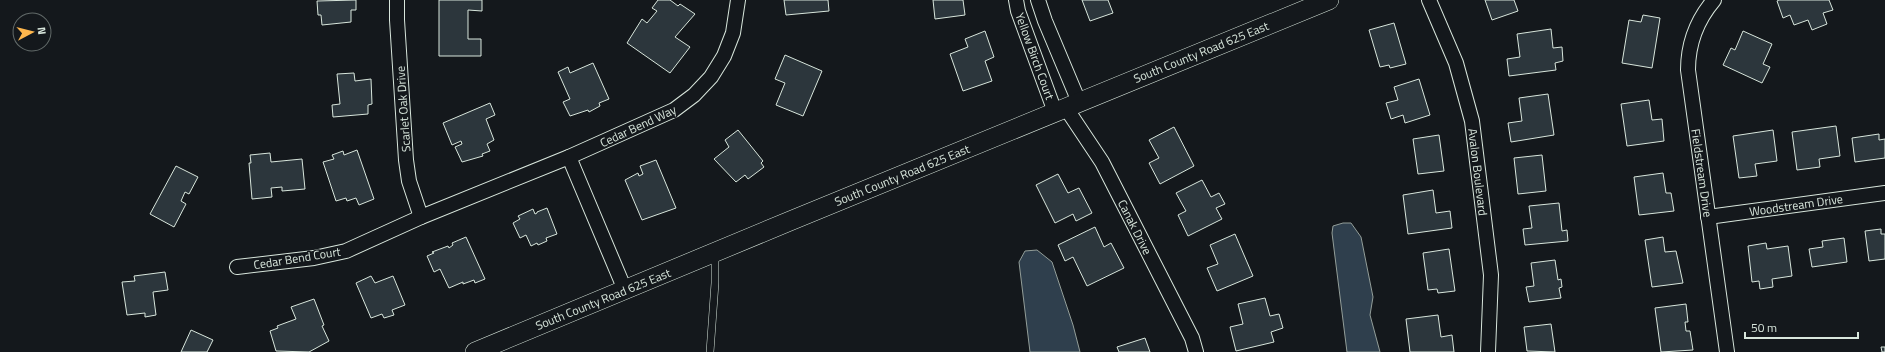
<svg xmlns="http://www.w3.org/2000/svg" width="1885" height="352" viewBox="0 0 1885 352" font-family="'Titillium Web',sans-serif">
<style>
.water{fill:#2f3f4d;stroke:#939e99}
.building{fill:#2c363c;stroke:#d8e6dc}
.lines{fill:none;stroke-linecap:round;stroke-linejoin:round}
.lane-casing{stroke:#d8e6dc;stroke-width:8}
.street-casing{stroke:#d8e6dc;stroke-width:16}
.secondary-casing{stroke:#d8e6dc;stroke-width:20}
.lane{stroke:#14181c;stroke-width:7}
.street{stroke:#14181c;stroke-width:14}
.secondary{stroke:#14181c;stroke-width:19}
.labels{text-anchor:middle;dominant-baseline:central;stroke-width:3;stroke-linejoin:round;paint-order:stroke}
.street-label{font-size:12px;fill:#d8e6dc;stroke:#14181c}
</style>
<rect width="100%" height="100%" fill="#14181c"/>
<g class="water">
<path d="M1343,223H1351L1361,237L1373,297L1370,315L1380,352H1347L1332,233L1333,226Z"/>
<path d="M1037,250L1052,262L1073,325L1080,352H1030L1019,262L1025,251Z"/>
</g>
<g class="building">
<path d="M356,0V10H351V22L322,25L321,15H318L317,1Z"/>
<path d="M439,0H482V11L468,10V39H481V56H439Z"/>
<path d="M658,0H670L678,6L680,4L695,14L675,37L690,47L670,73L627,43L642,19L647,23L657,11L652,8Z"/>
<path d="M784,0H828L829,11L786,15Z"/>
<path d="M933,0H963L965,15L935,19Z"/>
<path d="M1082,0H1108L1113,13L1090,21Z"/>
<path d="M1485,0H1514L1518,11L1492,20Z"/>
<path d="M1779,0H1829L1833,10L1823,13L1827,24L1812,30L1808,20L1794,25L1790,15L1783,18L1777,1Z"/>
<path d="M1643,15L1660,18L1652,68L1622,63L1629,20L1641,22Z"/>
<path d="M1394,23L1406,64L1390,68L1389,65L1380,67L1369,30Z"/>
<path d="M1551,29L1553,48L1562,47L1563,61L1555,63L1556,70L1509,76L1507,59L1520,57L1517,34Z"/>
<path d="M985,31L994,57L985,61L992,81L963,91L950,54L968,47L965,39Z"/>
<path d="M1743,31L1772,44L1763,64L1770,67L1762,83L1723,65L1731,48L1735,50Z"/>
<path d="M785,55L822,71L803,116L776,105L785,83L775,79Z"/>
<path d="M593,63L609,99L599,103L600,106L589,112L588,110L570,116L563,102L570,99L558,72L568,67L570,73Z"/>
<path d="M354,73L355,81L371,79L372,104L368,105V114L333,117L332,105L340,104L337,74Z"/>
<path d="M1419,79L1430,115L1405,123L1403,115L1391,119L1386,103L1398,100L1394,87Z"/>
<path d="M1548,94L1554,135L1511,142L1508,123L1522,121L1519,98Z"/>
<path d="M1649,100L1652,120L1662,119L1664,141L1627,146L1621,104Z"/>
<path d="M490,103L495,115L486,119L494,140L487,144L490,151L482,154L483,156L462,162L455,147L462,144L461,141L452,145L443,123Z"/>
<path d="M1836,126L1840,156L1819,159L1820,167L1797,170L1792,132Z"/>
<path d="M1174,127L1194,166L1160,184L1149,163L1159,158L1149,140Z"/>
<path d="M738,130L763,161L761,163L764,167L748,179L745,175L736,182L714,159L729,147L725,140Z"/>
<path d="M1773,130L1777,161L1755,164L1757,176L1739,178L1733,136Z"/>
<path d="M1879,134V140L1885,139V158L1855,162L1852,138Z"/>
<path d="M1439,135L1444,171L1418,174L1413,139Z"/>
<path d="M357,150L374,199L359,205L356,198L347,201L346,198L336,201L323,162L334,159L332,155L343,151L344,155Z"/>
<path d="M270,153L271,162L302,159L305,189L282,191V187L271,188L272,197L252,199L249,163H251L250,155Z"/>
<path d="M1542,155L1546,191L1518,194L1514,158Z"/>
<path d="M656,160L676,208L642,220L625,180L638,173L639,176L643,174L640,166Z"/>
<path d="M176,166L198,177L189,194L185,192L181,201L186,204L174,227L150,214Z"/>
<path d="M1663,173L1666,193H1671L1674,211L1639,215L1634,177Z"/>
<path d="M1058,174L1068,193L1079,188L1092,213L1076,221L1073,214L1055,223L1036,185Z"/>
<path d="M1202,180L1211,197L1219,193L1225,204L1216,208L1222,219L1188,236L1178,215L1186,211L1176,193Z"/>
<path d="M1433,190L1436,213L1450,211L1452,228L1408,234L1403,195Z"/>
<path d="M1559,203L1562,231L1567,230L1568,241L1525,245L1523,229L1532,228L1529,206Z"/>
<path d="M547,208L557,234L546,238L547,241L538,245L537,243L531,246L526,235L520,238L513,223L520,219L518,216L533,209L535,214L537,213V212Z"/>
<path d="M1095,227L1104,247L1111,243L1124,268L1087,286L1073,257L1065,261L1058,245Z"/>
<path d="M1881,229V234H1885V259L1869,261L1865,231Z"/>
<path d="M1235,234L1253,276L1217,291L1207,268L1218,264L1210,245Z"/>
<path d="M466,237L485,279L475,283L474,280L463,284V282L449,288L440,269L434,272L427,256L434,253L432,252L448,246L449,248L453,245L452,243Z"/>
<path d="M1663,237L1665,252L1676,251L1683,283L1652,287L1645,240Z"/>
<path d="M1844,238L1847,262L1812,267L1809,249L1823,247L1822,241Z"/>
<path d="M1766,243L1767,249L1788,246L1792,276L1772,279L1773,287L1760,289L1759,281L1752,282L1748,246Z"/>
<path d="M1449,249L1455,291L1438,293L1437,289L1428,290L1423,253Z"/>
<path d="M1555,260L1558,280L1561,279L1562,287L1559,288L1561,298L1529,302L1526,287L1534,286L1531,263Z"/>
<path d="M165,272L168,290L153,292L156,315L145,317V313L127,315L122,282L135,281L134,276Z"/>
<path d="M371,276L375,283L393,276L405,305L392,310L394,315L384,318L382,314L371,318L356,283Z"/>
<path d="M1265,298L1270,316L1279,314L1283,328L1271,332L1274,342L1236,351L1230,327L1243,324L1238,304Z"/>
<path d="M314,299L324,325L322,326L329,341L309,352L276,351L270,331L278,328L277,326L296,319L291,307Z"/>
<path d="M1686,304L1688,322H1685L1686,331H1690L1693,350L1661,352L1655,308Z"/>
<path d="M1438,315L1441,337L1452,335L1454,352H1410L1406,319Z"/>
<path d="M1551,324L1555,352L1527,351L1524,327Z"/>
<path d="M191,330L213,340L207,352H181Z"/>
<path d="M1145,338L1150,352H1119L1117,347Z"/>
<path d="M1881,347H1885V352H1882Z"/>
</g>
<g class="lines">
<defs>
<path id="lane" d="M710,352L715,283V253"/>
<g id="street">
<path d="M397,0V20L406,160L409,181L421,217"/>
<path d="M1016,0L1018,11L1055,112"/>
<path d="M1038,0L1045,21L1079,102"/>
<path d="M1429,0L1456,63L1472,121L1491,275L1488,352"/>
<path d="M1714,0C1697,20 1688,44 1688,70L1727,352"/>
<path d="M1066,108L1102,162L1192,338L1196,352"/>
<path d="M569,157L625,290"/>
<path d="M1708,217L1885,193"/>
<path d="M237,267L314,258L346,251L421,217L569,157L674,110L694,95L711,77L724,56L733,33L738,0"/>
</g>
<path id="secondary" d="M475,352L790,221L1329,0"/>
</defs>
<use href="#lane" class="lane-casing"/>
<use href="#street" class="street-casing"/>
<use href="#secondary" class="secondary-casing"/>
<use href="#lane" class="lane"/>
<use href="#street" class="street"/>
<use href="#secondary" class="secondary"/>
</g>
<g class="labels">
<g class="street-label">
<text transform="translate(1201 52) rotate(-22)">South County Road 625 East</text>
<text transform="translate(1035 56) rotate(70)">Yellow Birch Court</text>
<text transform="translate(403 109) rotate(-94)">Scarlet Oak Drive</text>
<text transform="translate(638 126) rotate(-25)">Cedar Bend Way</text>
<text transform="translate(1478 172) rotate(83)">Avalon Boulevard</text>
<text transform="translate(1702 173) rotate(82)">Fieldstream Drive</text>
<text transform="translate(902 175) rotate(-22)">South County Road 625 East</text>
<text transform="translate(1796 205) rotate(-8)">Woodstream Drive</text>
<text transform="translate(1135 227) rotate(63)">Canak Drive</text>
<text transform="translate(297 258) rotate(-9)">Cedar Bend Court</text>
<text transform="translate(603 299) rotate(-22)">South County Road 625 East</text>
</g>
</g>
<g transform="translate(32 32) rotate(83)"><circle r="19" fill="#14181c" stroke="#626a69"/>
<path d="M0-3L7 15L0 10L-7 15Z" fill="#ffb74d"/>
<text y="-6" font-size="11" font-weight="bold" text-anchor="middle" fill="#d8e6dc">N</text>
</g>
<path d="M1745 332v6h113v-6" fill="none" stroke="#d8e6dc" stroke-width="2"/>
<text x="1751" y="332" font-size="12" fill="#d8e6dc" stroke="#14181c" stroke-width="3" paint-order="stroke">50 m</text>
</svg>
